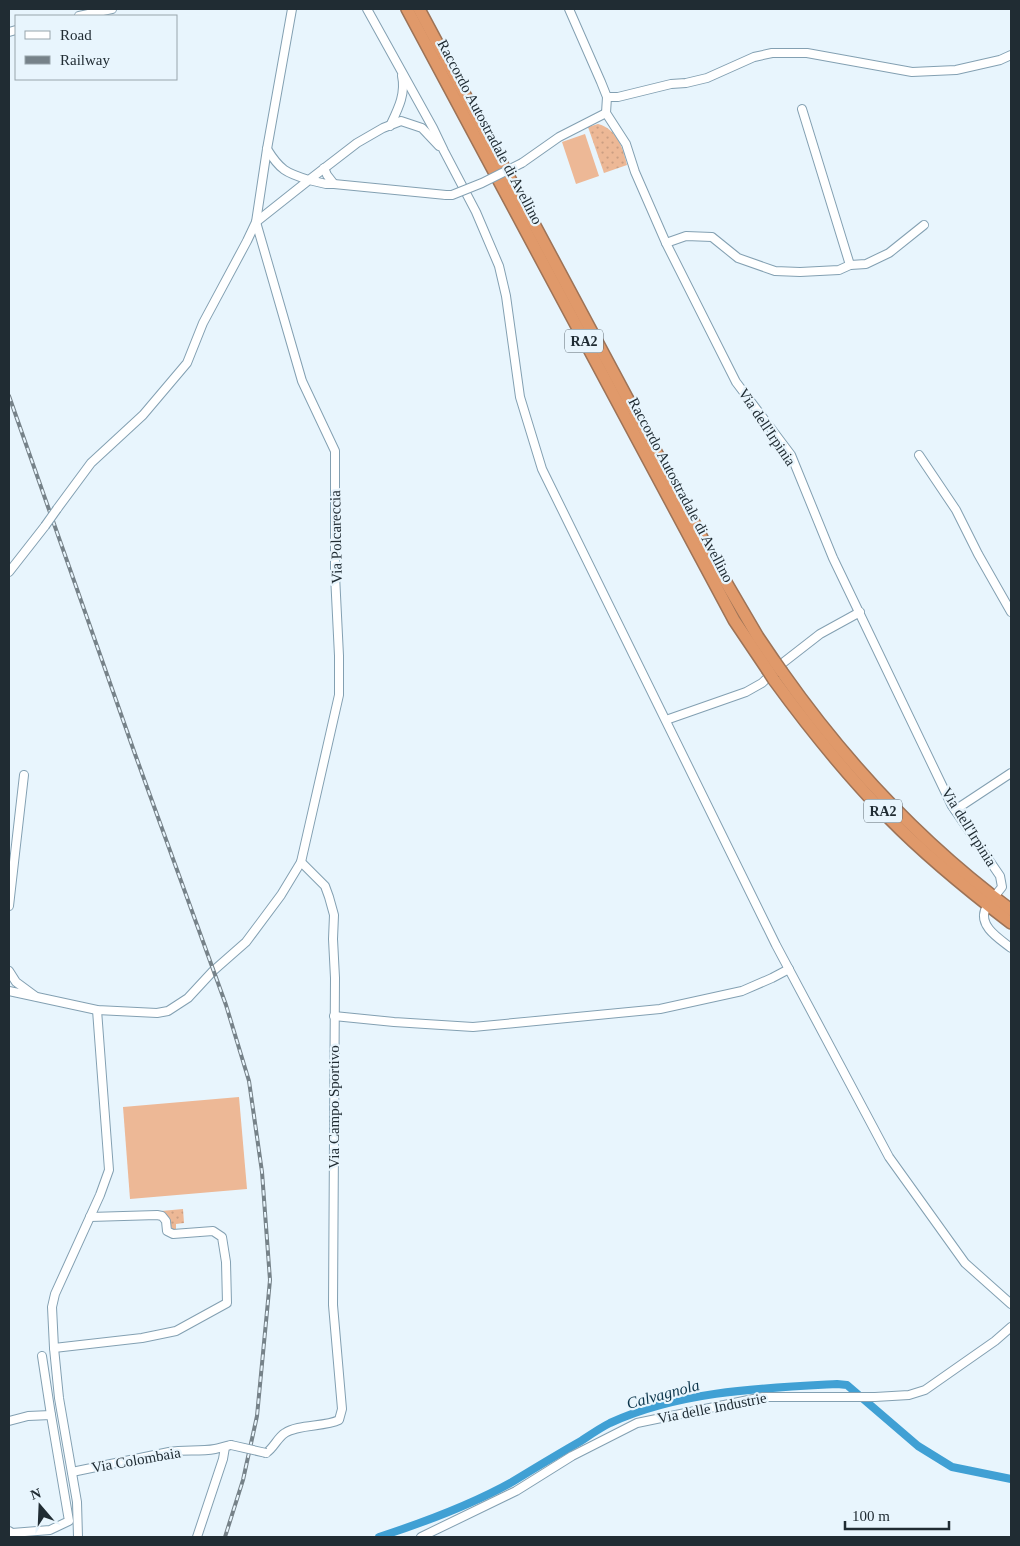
<svg xmlns="http://www.w3.org/2000/svg" width="1020" height="1546" viewBox="0 0 1020 1546" font-family="Georgia,serif">
<style>
.park{fill:url(#park-dots)}
.pitch{fill:#edb896}
.lines{fill:none;stroke-linecap:round;stroke-linejoin:round}
.canal{stroke:#40a0d4;stroke-width:8}
.minor-casing{stroke:#83a0b2;stroke-width:10}
.highway-casing{stroke:#9d7357;stroke-width:14}
.minor{stroke:#fff;stroke-width:8}
.highway{stroke:#e0996a;stroke-width:11}
.rail-casing{stroke:#768289;stroke-width:4}
.rail{stroke:#e8f5fd;stroke-width:2;stroke-dasharray:5.5;stroke-linecap:butt}
.minor-bridge-casing{stroke:#83a0b2;stroke-width:10;stroke-linecap:butt}
.highway-bridge-casing{stroke:#9d7357;stroke-width:14;stroke-linecap:butt}
.minor-bridge{stroke:#fff;stroke-width:8}
.highway-bridge{stroke:#e0996a;stroke-width:11}
.labels{text-anchor:middle;dominant-baseline:central;stroke-width:4.5;stroke-linejoin:round;paint-order:stroke}
.shield{fill:#e8f5fd;stroke:#5c6870;stroke-width:1}
.shield-label{font-size:14px;font-weight:bold;fill:#202c33}
.street-label{font-size:15px;fill:#202c33;stroke:#e8f5fd}
.water-label{font-size:16px;font-style:italic;fill:#0a344a;stroke:#e8f5fd}
</style>
<defs>
<pattern id="park-dots" width="8" height="8" patternUnits="userSpaceOnUse" patternTransform="scale(1.25)"><rect width="8" height="8" fill="#edb896"/><path d="M2 2h.1M6 6h.1" fill="none" stroke="#cb9e82" stroke-width="1.8" stroke-linecap="round"/></pattern>
</defs>
<rect width="100%" height="100%" fill="#e8f5fd"/>
<g class="park">
<path d="M598,124C617,129 623,148 627,165L604,173L588,127Z"/>
<path d="M183,1209L184,1223L176,1224V1231H174C168,1224 172,1218 161,1211Z"/>
</g>
<g class="pitch">
<path d="M585,134L599,176L576,184L562,142Z"/>
<path d="M239,1097L247,1189L130,1199L123,1107Z"/>
</g>
<g class="lines">
<path class="canal" d="M379,1537C425,1522 471,1505 512,1482C535,1468 558,1454 581,1441C590,1435 600,1428 610,1423C679,1391 762,1388 837,1384L847,1385L918,1446L952,1467L1011,1479"/>
<defs>
<g id="minor">
<path d="M292,9L267,149L256,222L302,381L335,451V575L339,656V695L301,862"/>
<path d="M367,9L433,128L444,151L476,212L499,266L506,296L520,397L542,469L776,945L889,1157L965,1263L1011,1304"/>
<path d="M569,9L601,82L607,97L606,113L626,144L635,172L666,243L736,382L791,455L833,558L952,806L1000,876L1002,887L998,892"/>
<path d="M79,16L112,9"/>
<path d="M9,32L16,30"/>
<path d="M607,97H618L671,84L686,83L707,78L754,57L772,53H807L912,72L956,70L1000,60L1011,55"/>
<path d="M802,109L850,265"/>
<path d="M390,126C398,109 406,94 402,76"/>
<path d="M267,149C280,170 286,173 309,180L357,143L383,128L401,121L422,128L439,146"/>
<path d="M522,163L559,137L606,113"/>
<path d="M334,184L446,195"/>
<path d="M666,243L686,236L712,237L738,258L775,271L800,272L839,270L850,265L866,264L889,253L924,225"/>
<path d="M919,455L956,510L978,554L1011,612"/>
<path d="M57,509L91,463L143,415L187,363L203,323L247,241L256,222L309,180L326,184H334L327,175L324,168"/>
<path d="M9,572L45,526"/>
<path d="M666,720L746,692L762,683L784,662L820,634L860,612"/>
<path d="M955,810L1011,773"/>
<path d="M9,906L24,775"/>
<path d="M985,910C979,927 1000,939 1011,948"/>
<path d="M9,971L16,982L35,996"/>
<path d="M9,991L97,1010L157,1013L168,1011L188,998L213,971L246,942L281,895L301,862L325,886L329,897L334,915L333,939L335,978L333,1305L342,1409L339,1420C325,1427 298,1424 285,1433C277,1438 274,1448 266,1453"/>
<path d="M334,1016L394,1022L473,1027L660,1009L742,991L772,978L789,969"/>
<path d="M54,1348L142,1338L176,1331L227,1303L226,1262L222,1237L213,1231L173,1234L167,1231L166,1221L162,1216L157,1215L90,1217"/>
<path d="M42,1356L51,1415"/>
<path d="M9,1421L28,1416L51,1415L69,1521L50,1530L12,1533L9,1531"/>
<path d="M72,1472L169,1452C184,1449 199,1452 215,1449C220,1448 225,1446 231,1445"/>
<path d="M78,1537L77,1502L59,1398L54,1348L52,1307L55,1294L100,1195L109,1170L97,1010"/>
<path d="M197,1537L223,1459L225,1447"/>
<path d="M421,1537L516,1491L572,1456L637,1423L763,1397H875L909,1395L925,1390L995,1341L1011,1327"/>
</g>
<g id="highway">
<path d="M407,9L734,620L767,669"/>
<path d="M419,9L724,579L758,637L775,662"/>
<path d="M782,672C846,763 922,844 1011,910"/>
<path d="M774,680C809,728 846,774 888,817C926,856 968,890 1011,923"/>
</g>
</defs>
<use href="#minor" class="minor-casing"/>
<use href="#highway" class="highway-casing"/>
<use href="#minor" class="minor"/>
<use href="#highway" class="highway"/>
<defs>
<path id="rail" d="M9,396L135,754L226,1005L249,1081L262,1172L270,1280L257,1416L243,1480L225,1537"/>
</defs>
<use href="#rail" class="rail-casing"/>
<use href="#rail" class="rail"/>
<defs>
<g id="minor-bridge">
<path d="M446,195H452L482,183L522,163"/>
<path d="M45,526L57,509"/>
<path d="M231,1445L266,1453"/>
</g>
<g id="highway-bridge">
<path d="M775,662L782,672"/>
<path d="M767,669L774,680"/>
</g>
</defs>
<use href="#minor-bridge" class="minor-bridge-casing"/>
<use href="#highway-bridge" class="highway-bridge-casing"/>
<use href="#minor-bridge" class="minor-bridge"/>
<use href="#highway-bridge" class="highway-bridge"/>
</g>
<g class="labels">
<g class="shield">
<rect x="565" y="329.5" width="38" height="23" rx="4"/>
<rect x="864" y="799.5" width="38" height="23" rx="4"/>
</g>
<g class="shield-label">
<text x="584" y="341">RA2</text>
<text x="883" y="811">RA2</text>
</g>
<g class="street-label">
<text transform="translate(490 132) rotate(62)">Raccordo Autostradale di Avellino</text>
<text transform="translate(767 427) rotate(56)">Via dell'Irpinia</text>
<text transform="translate(681 490) rotate(62)">Raccordo Autostradale di Avellino</text>
<text transform="translate(336 537) rotate(-91)">Via Polcareccia</text>
<text transform="translate(969 827) rotate(58)">Via dell'Irpinia</text>
<text transform="translate(334 1107) rotate(-90)">Via Campo Sportivo</text>
<text transform="translate(712 1408) rotate(-11)">Via delle Industrie</text>
<text transform="translate(136 1460) rotate(-10)">Via Colombaia</text>
</g>
<g class="water-label">
<text transform="translate(663 1394) rotate(-15)">Calvagnola</text>
</g>
</g>
<rect width="1020" height="1546" fill="none" stroke="#202c33" stroke-width="20"/>
<rect x="15" y="15" width="162" height="65" fill="#e8f5fd" stroke="#98a5ac"/>
<rect x="25" y="31" width="25" height="8" fill="#ffffff" stroke="#98a5ac"/>
<text x="60" y="40" font-size="15" fill="#202c33">Road</text>
<rect x="25" y="56" width="25" height="8" fill="#768289" stroke="#98a5ac"/>
<text x="60" y="65" font-size="15" fill="#202c33">Railway</text>
<g transform="translate(40 1506) rotate(341)" stroke="#e8f5fd" stroke-width="4" paint-order="stroke">
<path d="M0-4L9 19L0 12L-9 19Z" fill="#202c33"/>
<text y="-8" font-size="14" font-weight="bold" text-anchor="middle" fill="#202c33">N</text>
</g>
<path d="M845 1521v8h104v-8" fill="none" stroke="#202c33" stroke-width="2.5"/>
<text x="852" y="1521" font-size="15" fill="#202c33" stroke="#e8f5fd" stroke-width="4" paint-order="stroke">100 m</text>
</svg>
